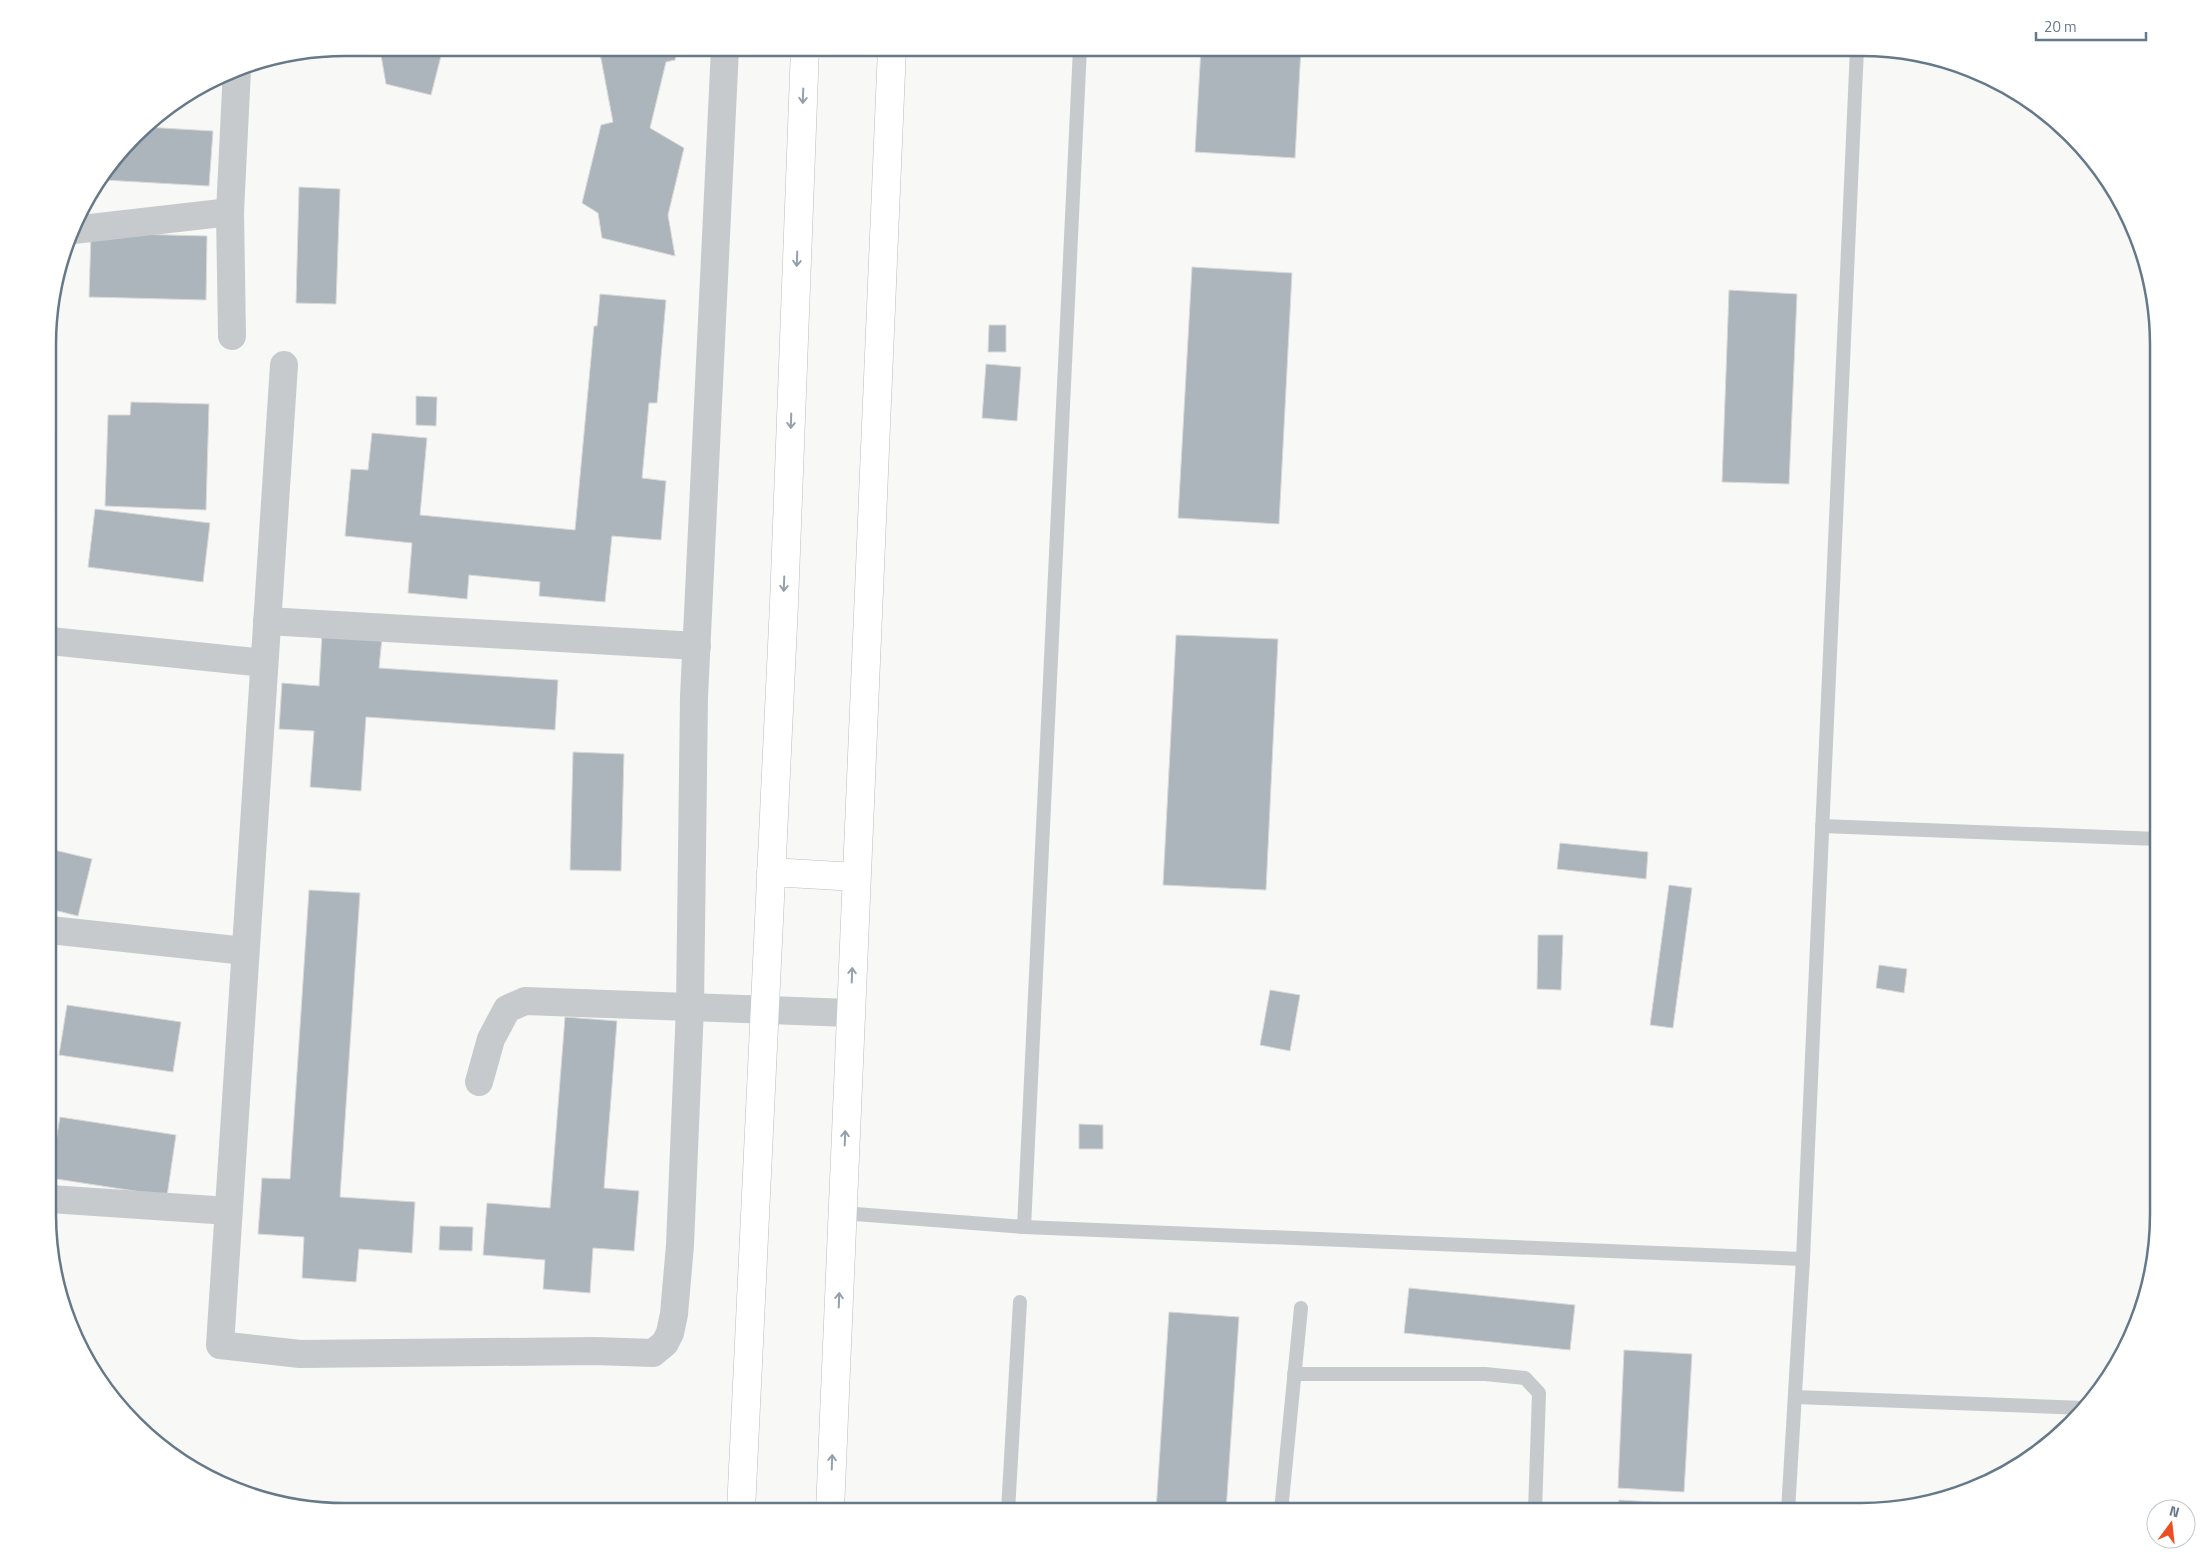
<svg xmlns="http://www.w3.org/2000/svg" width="2206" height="1559" viewBox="0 0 2206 1559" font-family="'Titillium Web',sans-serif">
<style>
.building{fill:#acb5bb;stroke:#dadad8}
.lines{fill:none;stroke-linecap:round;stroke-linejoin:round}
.secondary-casing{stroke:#b8bec2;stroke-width:29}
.lane{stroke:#c6cacd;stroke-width:14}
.street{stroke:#c6cacd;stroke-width:28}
.secondary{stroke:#fff;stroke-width:28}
.oneway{stroke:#94a1ac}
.rim{fill:none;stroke:#667988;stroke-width:2.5}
</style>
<rect width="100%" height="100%" fill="#f8f8f6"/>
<g class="building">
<path d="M361,48H443L431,95L386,84L381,55L361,50Z"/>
<path d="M599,48H678L675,60L666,62L650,128L684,148L668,215L675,256L602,238L598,213L582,203L601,125L613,122Z"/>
<path d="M1201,48H1301L1295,158L1195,152Z"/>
<path d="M145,127L213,131L209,186L104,180Z"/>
<path d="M299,187L340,189L336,304L296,303Z"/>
<path d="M91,233L207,236L206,300L89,297Z"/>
<path d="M1192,267L1292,273L1279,524L1178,518Z"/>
<path d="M1729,290L1797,294L1789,484L1722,482Z"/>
<path d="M600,294L666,300L657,403H649L642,478L666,481L661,540L612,536L605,602L539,596L540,582L469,575L467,599L408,593L412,543L345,536L351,469L368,470L372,433L427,438L420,515L575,530L594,326H597Z"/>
<path d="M989,325H1006V352H988Z"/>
<path d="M986,364L1021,367L1017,421L982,418Z"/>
<path d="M416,396L437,397L436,426L416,425Z"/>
<path d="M131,402L209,404L206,510L105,506L108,415H130Z"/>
<path d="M95,509L210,523L203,582L88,567Z"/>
<path d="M322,634L382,638L379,668L558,680L555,730L366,717L361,791L310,787L314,731L279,729L282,683L319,686Z"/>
<path d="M1176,635L1278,639L1266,890L1163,885Z"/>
<path d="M573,752L624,754L621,871L570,870Z"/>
<path d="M1560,843L1648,852L1646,879L1557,869Z"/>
<path d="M50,849L92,859L78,916L50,909Z"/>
<path d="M1669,885L1692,888L1673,1028L1650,1025Z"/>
<path d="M309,890L360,893L340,1197L415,1202L412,1253L359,1249L356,1282L302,1278L304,1237L258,1234L262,1178L290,1179Z"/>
<path d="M1538,935H1563L1561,990L1537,989Z"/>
<path d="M1879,965L1907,969L1904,993L1876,988Z"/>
<path d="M1270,990L1300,995L1290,1051L1260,1045Z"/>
<path d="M67,1005L181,1022L173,1072L59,1055Z"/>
<path d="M565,1017L617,1021L604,1188L639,1191L634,1251L593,1248L590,1293L543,1289L545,1260L483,1255L487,1203L550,1208Z"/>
<path d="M60,1117L176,1135L167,1196L50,1178Z"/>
<path d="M1079,1124L1103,1125V1149H1079Z"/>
<path d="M440,1226L473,1227L472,1251L439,1250Z"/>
<path d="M1409,1288L1575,1305L1570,1350L1404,1333Z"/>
<path d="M1169,1312L1239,1317L1226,1511H1156Z"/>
<path d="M1624,1350L1692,1354L1684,1492L1618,1488Z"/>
<path d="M1619,1500L1687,1504L1686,1511H1618Z"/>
</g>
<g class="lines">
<defs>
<g id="secondary">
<path d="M771,872L856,877"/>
<path d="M741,1511L784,604L805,48"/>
<path d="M830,1511L892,48"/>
</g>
</defs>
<use href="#secondary" class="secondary-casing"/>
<g class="lane">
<path d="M1822,826L2158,839"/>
<path d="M842,1213L1024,1227L1080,48"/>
<path d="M1024,1227L1803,1259L1788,1511"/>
<path d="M1803,1259L1857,48"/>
<path d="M1294,1374H1485L1525,1378L1539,1393L1535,1511"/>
<path d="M1795,1397L2084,1408"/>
<path d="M1008,1511L1020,1302"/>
<path d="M1281,1511L1301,1308"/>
</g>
<g class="street">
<path d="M73,230L230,212"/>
<path d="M232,336L230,212L237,69"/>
<path d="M284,365L220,1345L300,1354L595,1351L653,1353L665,1343L670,1333L674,1314L680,1245L690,1007L694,697L725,48"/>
<path d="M267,621L697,646"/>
<path d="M50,641L264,663"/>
<path d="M50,930L245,951"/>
<path d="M479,1082L491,1039L507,1009L525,1001L850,1013"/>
<path d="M50,1199L214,1210"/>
</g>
<use href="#secondary" class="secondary"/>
</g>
<defs><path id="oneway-shaft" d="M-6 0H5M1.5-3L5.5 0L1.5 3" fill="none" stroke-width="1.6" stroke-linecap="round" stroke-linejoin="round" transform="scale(1.25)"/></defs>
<g class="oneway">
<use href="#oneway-shaft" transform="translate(803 96) rotate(92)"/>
<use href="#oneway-shaft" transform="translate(797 259) rotate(92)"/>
<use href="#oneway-shaft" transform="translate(791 421) rotate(92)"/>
<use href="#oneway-shaft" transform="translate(784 584) rotate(92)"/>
<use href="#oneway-shaft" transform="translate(852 975) rotate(-88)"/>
<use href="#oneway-shaft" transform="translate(845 1138) rotate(-88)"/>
<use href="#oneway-shaft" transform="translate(839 1300) rotate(-88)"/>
<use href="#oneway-shaft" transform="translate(832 1462) rotate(-88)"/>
</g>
<path d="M0 0H2206V1559H0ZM345 56H1861A289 289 0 0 1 2150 345V1214A289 289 0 0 1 1861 1503H345A289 289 0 0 1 56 1214V345A289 289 0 0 1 345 56Z" fill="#fff" fill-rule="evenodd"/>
<path class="rim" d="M345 56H1861A289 289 0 0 1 2150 345V1214A289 289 0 0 1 1861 1503H345A289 289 0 0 1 56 1214V345A289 289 0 0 1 345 56Z"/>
<g transform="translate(2171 1524) rotate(15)"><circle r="24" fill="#ffffff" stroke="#c2c9cf"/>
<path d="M0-4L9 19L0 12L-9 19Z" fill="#ec4e22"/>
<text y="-8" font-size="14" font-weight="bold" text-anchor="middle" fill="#667988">N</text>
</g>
<path d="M2036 32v8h110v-8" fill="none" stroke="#667988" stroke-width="2.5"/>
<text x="2044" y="32" font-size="15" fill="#667988" stroke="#ffffff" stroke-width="4" paint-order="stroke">20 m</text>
</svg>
